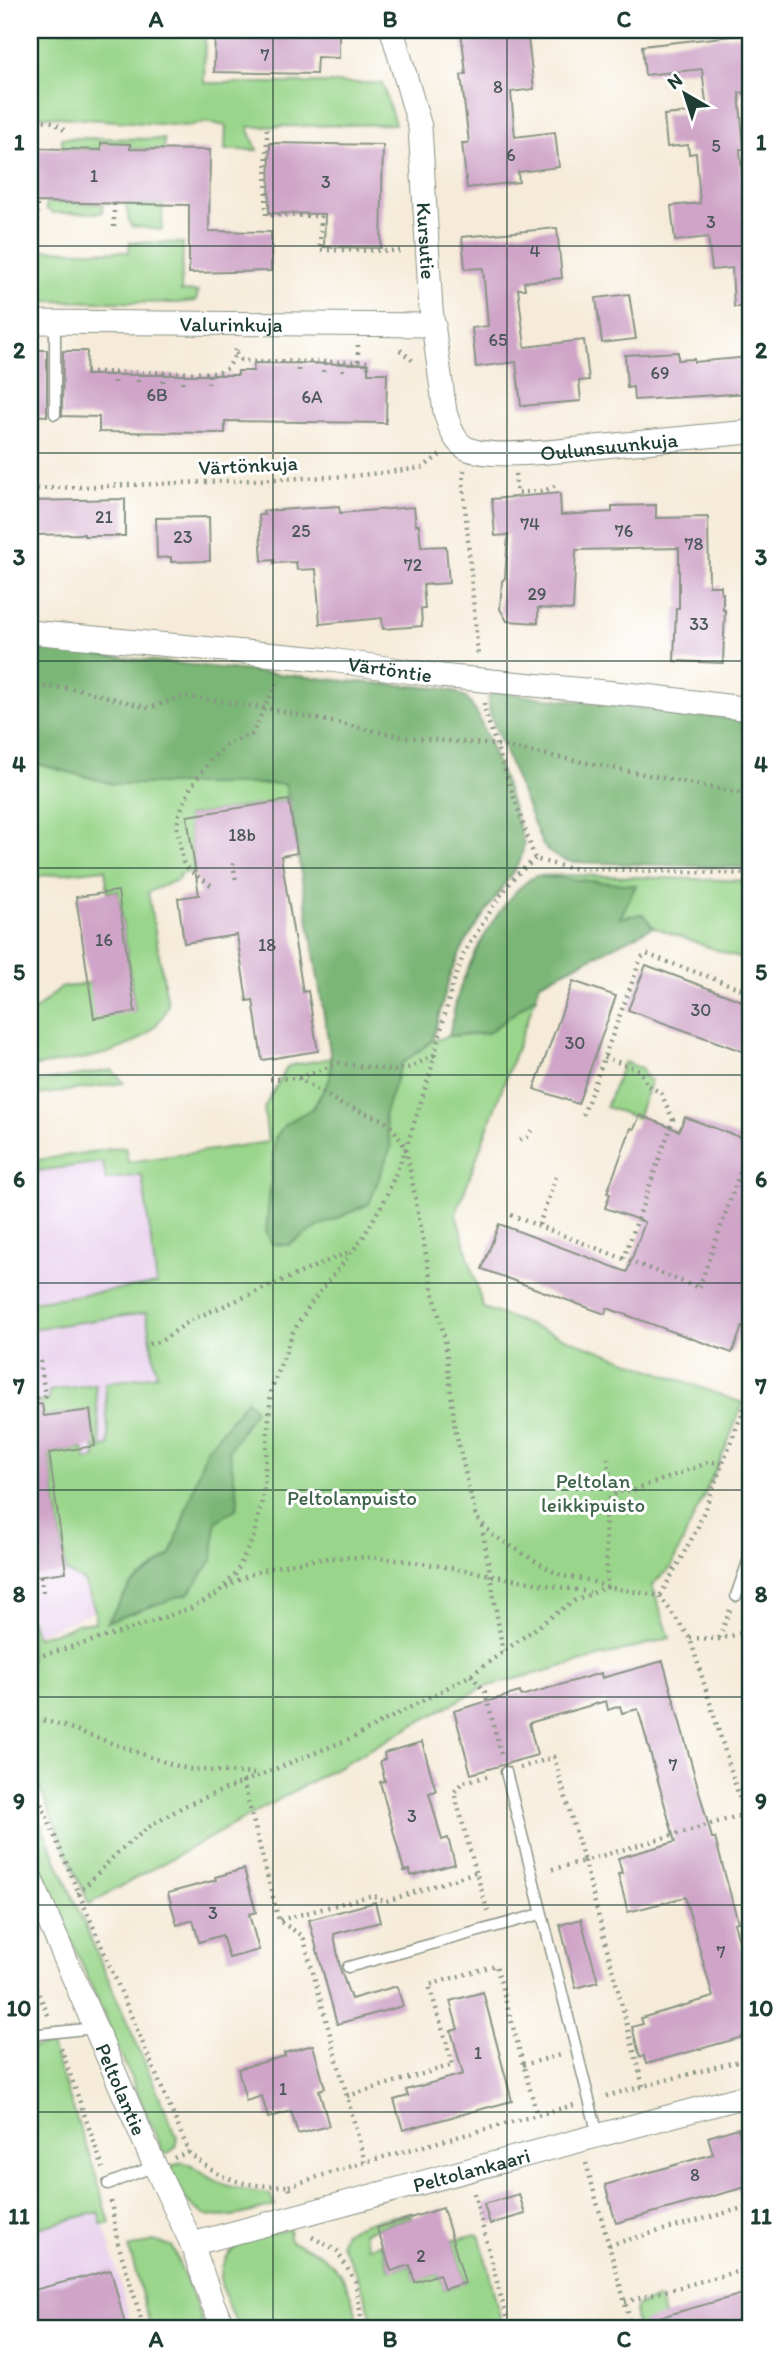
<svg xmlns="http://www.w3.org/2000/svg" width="780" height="2358" viewBox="0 0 780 2358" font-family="Itim,sans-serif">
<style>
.built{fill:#e9d1ed}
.green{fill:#99d58a;stroke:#5c895f;stroke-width:2}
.forest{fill:#7ab676;stroke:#4c7a55;stroke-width:2}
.building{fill:#cfa4c8}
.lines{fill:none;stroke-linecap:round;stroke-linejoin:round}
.lane-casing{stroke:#8a9486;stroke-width:13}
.street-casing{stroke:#8a9486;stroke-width:25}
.path{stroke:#8a9486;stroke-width:4.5;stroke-dasharray:2 5;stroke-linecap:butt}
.lane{stroke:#fff;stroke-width:10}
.street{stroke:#fff;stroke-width:23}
.grid{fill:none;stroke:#1f3d34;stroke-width:2;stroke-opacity:0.55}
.labels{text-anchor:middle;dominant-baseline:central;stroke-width:6;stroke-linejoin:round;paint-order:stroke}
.number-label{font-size:18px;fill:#4b5759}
.street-label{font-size:21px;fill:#1f3d34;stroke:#fff}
.park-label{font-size:21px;fill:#3e634a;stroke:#fff}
.neatline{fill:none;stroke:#1f3d34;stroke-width:2.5}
.grid-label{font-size:23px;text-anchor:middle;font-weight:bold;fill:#1f3d34}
</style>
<rect width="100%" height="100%" fill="#fff"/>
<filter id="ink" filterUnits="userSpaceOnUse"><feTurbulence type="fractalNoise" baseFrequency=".0143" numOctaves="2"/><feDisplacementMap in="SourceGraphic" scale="14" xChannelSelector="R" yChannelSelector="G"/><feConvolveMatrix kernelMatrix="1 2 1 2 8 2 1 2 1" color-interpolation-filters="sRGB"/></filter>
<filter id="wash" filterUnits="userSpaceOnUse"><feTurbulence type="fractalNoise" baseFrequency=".00686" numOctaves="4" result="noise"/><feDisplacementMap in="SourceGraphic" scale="28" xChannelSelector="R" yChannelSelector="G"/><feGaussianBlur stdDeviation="1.57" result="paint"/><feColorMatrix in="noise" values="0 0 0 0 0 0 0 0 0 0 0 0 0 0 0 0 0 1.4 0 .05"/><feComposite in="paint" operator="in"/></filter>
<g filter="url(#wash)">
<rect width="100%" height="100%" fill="#f5ebd8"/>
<g class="built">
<path d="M104,1162L152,1175L191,1456L146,1591L30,1637V1172Z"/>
<path d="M99,2212L109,2242L132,2328H30V2230Z"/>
</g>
<g class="green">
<path d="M30,30H106L108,32L115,30H205L204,83H382L395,124L248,127L257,150H225L226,126L207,122L188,126L30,115Z"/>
<path d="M62,138L164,139L162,230L132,226L129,221L126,204H157L158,149H130V144L101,150L62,149Z"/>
<path d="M46,202L103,204L102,213H53L46,209Z"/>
<path d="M130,242L183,243L181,291L198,292L196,301L175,303L45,301L40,297V253L44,250L129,252Z"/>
<path d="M30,762L114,784L285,783L289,800L187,816L195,871L179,874V879L148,892L168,1005C149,1057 76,1059 30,1067V1015L60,988L89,983L135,1011L118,891L108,892L105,869L30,877Z"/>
<path d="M572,875L750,881V962L653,927L643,914L619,918L635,885L535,876Z"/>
<path d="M536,996L456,1214L483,1308L743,1403L726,1447L671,1567L652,1585L670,1638L481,1688L89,1904L30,1766V1618L36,1637L67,1629L76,1624L95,1622V1610L84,1581L66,1572L49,1453L83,1448L86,1460L96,1458L90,1410L30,1418V1404L49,1400V1391L95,1384L101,1448L109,1445L105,1383L157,1375L146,1313L30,1329V1302L157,1284L142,1175L106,1180L103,1162L30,1172V1161L125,1147L128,1162L268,1142L264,1108L288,1066L331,1058L401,1064L432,1041L449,1036L488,1033Z"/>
<path d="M624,1062L641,1068L646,1078L651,1080L637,1118L606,1107Z"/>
<path d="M112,1070L124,1083L30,1096V1083Z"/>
<path d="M30,1799L177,2137L175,2148L167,2154L163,2152L30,1844Z"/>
<path d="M51,2045L94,2169L110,2223L102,2225L98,2212L30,2230V2048Z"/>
<path d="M182,2162C195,2165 200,2173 211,2178C228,2188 250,2192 270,2194L275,2206C220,2220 193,2231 170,2167Z"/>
<path d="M410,2213L411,2217L364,2232L368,2247L382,2244L390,2271L410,2265L415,2281L439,2274L444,2289L465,2282L452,2240L477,2234L480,2237L501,2321L474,2328H373C369,2300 355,2268 341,2244C342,2238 343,2233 349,2230C362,2221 393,2217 410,2213Z"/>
<path d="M289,2229L290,2233L288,2235L291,2242C338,2254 351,2284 359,2328H239C234,2316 224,2301 222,2287C214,2243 257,2237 289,2229Z"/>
<path d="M153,2241L172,2246L197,2307L204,2328H151L129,2248Z"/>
<path d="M659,2299L664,2316L647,2326V2328H637C631,2303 637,2305 659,2299Z"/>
</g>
<g class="forest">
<path d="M30,648L345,681L439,688L454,691L467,699L478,715L507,789L524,844L520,861L466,941L451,972L432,1041L401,1064L384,1116L391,1147L369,1204L320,1226L288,1245L272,1244L266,1232L275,1138L285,1124L313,1108L330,1079L331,1058L289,800L285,784H114L30,762Z"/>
<path d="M494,693H503L750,721V868L573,862C559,859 551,856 542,844L490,714L488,697Z"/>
<path d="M535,876L636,885L620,918L643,914L653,927L540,983L536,996L488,1033L449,1036C453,1017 456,996 464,978C477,946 505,893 535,876Z"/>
<path d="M247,1400L255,1410L229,1450L238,1498L237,1508L216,1522L213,1559L189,1593L107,1622L130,1586L171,1555L206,1450Z"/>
</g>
<g id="blocks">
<g class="building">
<path d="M215,30H339V58L317,57L316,74L214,72Z"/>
<path d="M461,30H527L534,89L511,92L515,137L555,132L559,167L518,172L519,182L467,188L462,143H469L461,75L466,74Z"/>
<path d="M749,34L750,92L739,93L744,149H740L744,199L750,198V307H734L732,268L712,270L708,237L675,241L671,206L700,203L696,153L689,154L688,145L667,147L664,115L707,111L702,69L645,75L642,46Z"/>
<path d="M101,143L130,144V149L210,150L209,231L271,232V271L189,273V205L30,202V148L101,150Z"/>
<path d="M270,143L383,145L381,248L324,247L325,214L269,213Z"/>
<path d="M557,228L562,278L524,282L525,289H518L525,347L584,340L589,380L579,381L581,401L521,406L516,362L476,367L472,328L488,326L483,268L465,269L462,237Z"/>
<path d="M629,294L636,339L602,343L596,298Z"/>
<path d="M30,350H47V416L30,415Z"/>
<path d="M63,351H87L86,375H238V371H253L254,363L368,364V373H387L386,423L225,421V433L99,432V417L62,416Z"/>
<path d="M678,352V360L694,359V362L750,357V393L634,400L633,387L627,388L625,355Z"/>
<path d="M560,493L561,515L612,512V506L656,505V518L708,517L709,586H721V593H723V610H725L723,663L674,661L676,608H679V548L576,550L573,610L538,608V623L507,621L500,609L502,581L505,578L508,535L495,536L492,499Z"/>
<path d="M125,499V536H84V534L30,535V501Z"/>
<path d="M339,506L340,513L414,507L416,525H419L421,547L446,546L449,583L423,585L425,609H421L422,626L383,629L382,618L320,624L316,569L297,570L296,562L274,563V560L262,561L259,515H264L263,511Z"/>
<path d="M209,517L210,561L171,562V557L157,558L156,518Z"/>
<path d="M289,800L297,853L281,856L303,992L308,991L318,1051L262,1060L253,1000L247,1001L237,935L184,943L178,898L199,895L187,816Z"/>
<path d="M118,891L135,1012L94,1018L76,897Z"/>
<path d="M646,965L750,1004V1054L628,1010Z"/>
<path d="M573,981L616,996L578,1104L534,1089Z"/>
<path d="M640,1115L679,1131L685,1117L750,1141V1330L742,1327L732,1353L607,1308L605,1314L482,1269L499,1224L627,1272L645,1222L605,1208L610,1194L607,1193L627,1139L631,1128L634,1129Z"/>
<path d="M42,1404L44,1416L90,1410L95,1446L49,1453L66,1572L30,1577V1405Z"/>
<path d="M663,1661L712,1838H715L738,1922L734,1923L750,1980V2035L646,2064L644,2056L640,2057L632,2027L643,2024L641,2018L713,1997L685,1897L628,1912L618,1874L622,1873L618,1858L675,1842L638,1709L622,1713L620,1706L608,1710L606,1701L529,1723L537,1755L471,1774L454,1711L520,1692L521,1696L601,1673L602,1678Z"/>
<path d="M422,1742L436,1791L429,1793L442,1840L448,1838L455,1864L411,1876L410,1870L404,1871L380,1782L385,1781L380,1761L385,1759L384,1753Z"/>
<path d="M244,1869L256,1912L249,1914L259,1950L229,1958L222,1935L199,1942L193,1920L177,1925L168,1893L216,1880L215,1877Z"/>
<path d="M375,1902L380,1922L334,1934L340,1968L351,1999L397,1986L403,2006L337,2024L309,1920Z"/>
<path d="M581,1919L598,1982L576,1988L560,1925Z"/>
<path d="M483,1992L512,2101L403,2130L394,2100L408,2096L406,2090L463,2074L451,2031L458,2029L450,2001Z"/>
<path d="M313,2045L325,2088L319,2090L329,2126L298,2134L291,2111L268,2118L262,2096L246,2101L238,2069L285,2056L284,2053Z"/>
<path d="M738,2128L750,2172V2178L744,2180L746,2187L616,2223L605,2185L713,2154L708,2137Z"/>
<path d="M519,2194L525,2214L490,2224L484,2204Z"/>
<path d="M443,2208L465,2283L444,2289L439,2274L415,2282L410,2265L391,2271L377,2228Z"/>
<path d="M111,2270L126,2328H30V2291Z"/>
<path d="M750,2292V2328H643L642,2322Z"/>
</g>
</g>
</g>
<g filter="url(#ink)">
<use href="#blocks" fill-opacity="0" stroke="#8a9486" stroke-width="2"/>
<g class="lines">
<defs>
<g id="lane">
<path d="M55,414V323"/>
<path d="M736,1596L750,1556"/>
<path d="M506,1772L598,2135"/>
<path d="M348,1967L541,1914"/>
<path d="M30,2035L94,2028"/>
<path d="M108,2184L155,2166"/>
</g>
<g id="street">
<path id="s1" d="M392,30L420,127L431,309L445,412C449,425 454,442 466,448C491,461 576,449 605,446C654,441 702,436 750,432"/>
<path id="s2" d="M30,322L434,325"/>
<path id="s3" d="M30,632L331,660L441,676L646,696L750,709"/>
<path id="s4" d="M30,1877L155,2166L192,2244L212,2302L224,2328"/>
<path id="s5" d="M192,2244L750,2095"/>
</g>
</defs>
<use href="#lane" class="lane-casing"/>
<use href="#street" class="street-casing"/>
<g class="path">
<path d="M30,118L53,122L64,130"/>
<path d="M267,129L266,215L321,216"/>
<path d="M114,204V229"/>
<path d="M321,216L320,250L404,251"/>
<path d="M37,228V202"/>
<path d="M358,345V362"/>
<path d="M400,350L414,362"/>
<path d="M236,353L241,360L246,361L368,362V373"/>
<path d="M298,362V372"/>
<path d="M342,362L343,373"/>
<path d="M86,372L217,373C229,371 235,358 236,346"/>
<path d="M323,372L324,362"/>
<path d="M138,373V383"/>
<path d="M163,373V383"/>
<path d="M114,383V372"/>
<path d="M183,383V373"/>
<path d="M208,384L209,373"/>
<path d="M464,470L463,482L478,656"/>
<path d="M515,474L517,493L546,490L558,484"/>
<path d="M30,489L353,476L422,468L440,455"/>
<path d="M30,686L78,689L149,708L184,696L266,708L403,737L496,745L750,795"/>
<path d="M484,703L486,715L535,859L568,868L750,874"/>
<path d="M233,863L236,881"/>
<path d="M211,885L190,871L183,862L177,827L179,814L191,787L210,761L226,745L252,734L278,679"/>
<path d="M604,1057L639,1070L649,1086L661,1093L673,1120L624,1258"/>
<path d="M299,1078L339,1063L397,1071L411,1067L436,1054"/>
<path d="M270,1079L298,1078L341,1104L384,1120L393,1128L406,1149L433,1292L445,1339L455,1429L476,1517L493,1535L550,1570L563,1576L588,1580L607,1587L605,1502L618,1492L634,1490L710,1462L723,1463"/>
<path d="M583,1115L641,958L646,954L750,992"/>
<path d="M520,1140L527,1137L532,1130"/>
<path d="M511,1215L699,1288L750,1144"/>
<path d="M539,1225L557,1174"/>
<path d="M149,1344L161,1341L191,1320L351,1251"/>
<path d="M30,1400L45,1396L40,1360"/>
<path d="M608,1458L609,1472L618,1492"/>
<path d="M482,1526L503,1652"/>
<path d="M41,1576L43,1593"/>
<path d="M226,1588C244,1575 264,1569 285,1565C354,1549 411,1561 480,1573C516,1580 553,1586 590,1592"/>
<path d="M660,1596L690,1638L750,1832"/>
<path d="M690,1638L719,1639L750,1631"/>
<path d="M719,1638L730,1610"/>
<path d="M30,1659L119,1633L191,1608L217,1594L235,1575L254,1536L263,1496L271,1391L293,1332L312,1302L362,1239L385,1199L404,1154L429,1077L452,987L464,953L498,899L516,875L535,859"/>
<path d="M471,1675L485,1692L502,1758"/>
<path d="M30,1716L73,1729L170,1764L189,1769L254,1774"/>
<path d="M520,1768L554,1757L584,1861L549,1870"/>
<path d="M30,1778L189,2152C220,2182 247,2187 289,2186L291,2193"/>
<path d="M243,1781L279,1921L303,1936L365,2162"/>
<path d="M476,1872L454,1792L463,1782L491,1776"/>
<path d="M78,1894L119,1851L149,1827L184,1806L354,1737L471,1675L572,1602L607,1587L660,1596L697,1529L750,1393"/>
<path d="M280,1920L373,1895L384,1902L476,1872L488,1912"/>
<path d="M30,1975L49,2017"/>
<path d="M61,2048L103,2168"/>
<path d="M523,2065L560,2055"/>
<path d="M643,2086L584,1861L745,1814"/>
<path d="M347,2096L453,2065L429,1985L496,1965L537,2115"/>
<path d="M606,2096L750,2058"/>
<path d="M742,2119L750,2149"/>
<path d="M174,2158L189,2152"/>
<path d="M586,2163L632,2328"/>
<path d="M289,2186L365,2162L574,2105"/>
<path d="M474,2193L509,2328"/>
<path d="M111,2201L117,2240L144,2328"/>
<path d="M312,2237L337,2251L355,2281L363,2328"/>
<path d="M609,2245L750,2206"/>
<path d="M625,2302L750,2268"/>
</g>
<use href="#lane" class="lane"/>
<use href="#street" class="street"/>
</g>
</g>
<path class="grid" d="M273,30V2328M507,30V2328M30,246H750M30,453H750M30,661H750M30,868H750M30,1075H750M30,1283H750M30,1490H750M30,1697H750M30,1905H750M30,2112H750"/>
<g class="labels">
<g class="number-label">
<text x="265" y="55">7</text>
<text x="498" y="87">8</text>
<text x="716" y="146">5</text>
<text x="511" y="155">6</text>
<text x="94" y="176">1</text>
<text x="326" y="182">3</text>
<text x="711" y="222">3</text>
<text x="535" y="251">4</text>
<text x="498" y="340">65</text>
<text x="660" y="373">69</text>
<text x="157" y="395">6B</text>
<text x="312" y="397">6A</text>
<text x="104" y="517">21</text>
<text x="530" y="524">74</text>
<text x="301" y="531">25</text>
<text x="624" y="531">76</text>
<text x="183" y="537">23</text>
<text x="694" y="544">78</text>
<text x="413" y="565">72</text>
<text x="537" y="594">29</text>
<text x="699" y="624">33</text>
<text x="242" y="835">18b</text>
<text x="104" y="940">16</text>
<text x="267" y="945">18</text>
<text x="701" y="1010">30</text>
<text x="575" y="1043">30</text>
<text x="673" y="1765">7</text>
<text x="412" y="1816">3</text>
<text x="213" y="1913">3</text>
<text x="721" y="1952">7</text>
<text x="478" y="2053">1</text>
<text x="283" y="2089">1</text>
<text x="695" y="2175">8</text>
<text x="421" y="2256">2</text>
</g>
<g class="street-label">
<text stroke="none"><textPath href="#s1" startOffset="215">Kursutie</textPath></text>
<text stroke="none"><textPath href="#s2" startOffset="201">Valurinkuja</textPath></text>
<text stroke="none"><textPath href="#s1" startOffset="574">Oulunsuunkuja</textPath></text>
<text transform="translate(248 465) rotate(-3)">Värtönkuja</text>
<text stroke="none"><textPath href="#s3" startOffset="362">Värtöntie</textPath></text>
<text stroke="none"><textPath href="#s4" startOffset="231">Peltolantie</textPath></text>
<text stroke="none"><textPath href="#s5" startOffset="289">Peltolankaari</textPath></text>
</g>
<g class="park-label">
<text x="593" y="1480">Peltolan<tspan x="593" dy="24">leikkipuisto</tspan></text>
<text x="352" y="1497">Peltolanpuisto</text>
</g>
</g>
<rect width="780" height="2358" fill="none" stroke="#fff" stroke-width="77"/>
<g transform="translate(685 94) rotate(321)" stroke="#ffffff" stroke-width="5" paint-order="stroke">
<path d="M0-5L12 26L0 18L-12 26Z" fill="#1f3d34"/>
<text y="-10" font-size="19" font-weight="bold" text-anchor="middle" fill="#1f3d34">N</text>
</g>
<rect x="38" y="38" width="704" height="2282" class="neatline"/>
<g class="grid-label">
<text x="156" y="27">A</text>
<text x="390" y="27">B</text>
<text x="624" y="27">C</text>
<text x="19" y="150">1</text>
<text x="761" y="150">1</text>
<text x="19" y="358">2</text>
<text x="761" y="358">2</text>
<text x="19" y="565">3</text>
<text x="761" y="565">3</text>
<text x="19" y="772">4</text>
<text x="761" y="772">4</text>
<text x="19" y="980">5</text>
<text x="761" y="980">5</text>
<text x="19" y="1187">6</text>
<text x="761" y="1187">6</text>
<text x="19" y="1394">7</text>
<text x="761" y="1394">7</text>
<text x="19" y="1602">8</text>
<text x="761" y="1602">8</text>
<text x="19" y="1809">9</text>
<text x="761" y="1809">9</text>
<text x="19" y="2016">10</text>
<text x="761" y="2016">10</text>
<text x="19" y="2224">11</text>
<text x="761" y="2224">11</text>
<text x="156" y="2347">A</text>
<text x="390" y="2347">B</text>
<text x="624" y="2347">C</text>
</g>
</svg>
